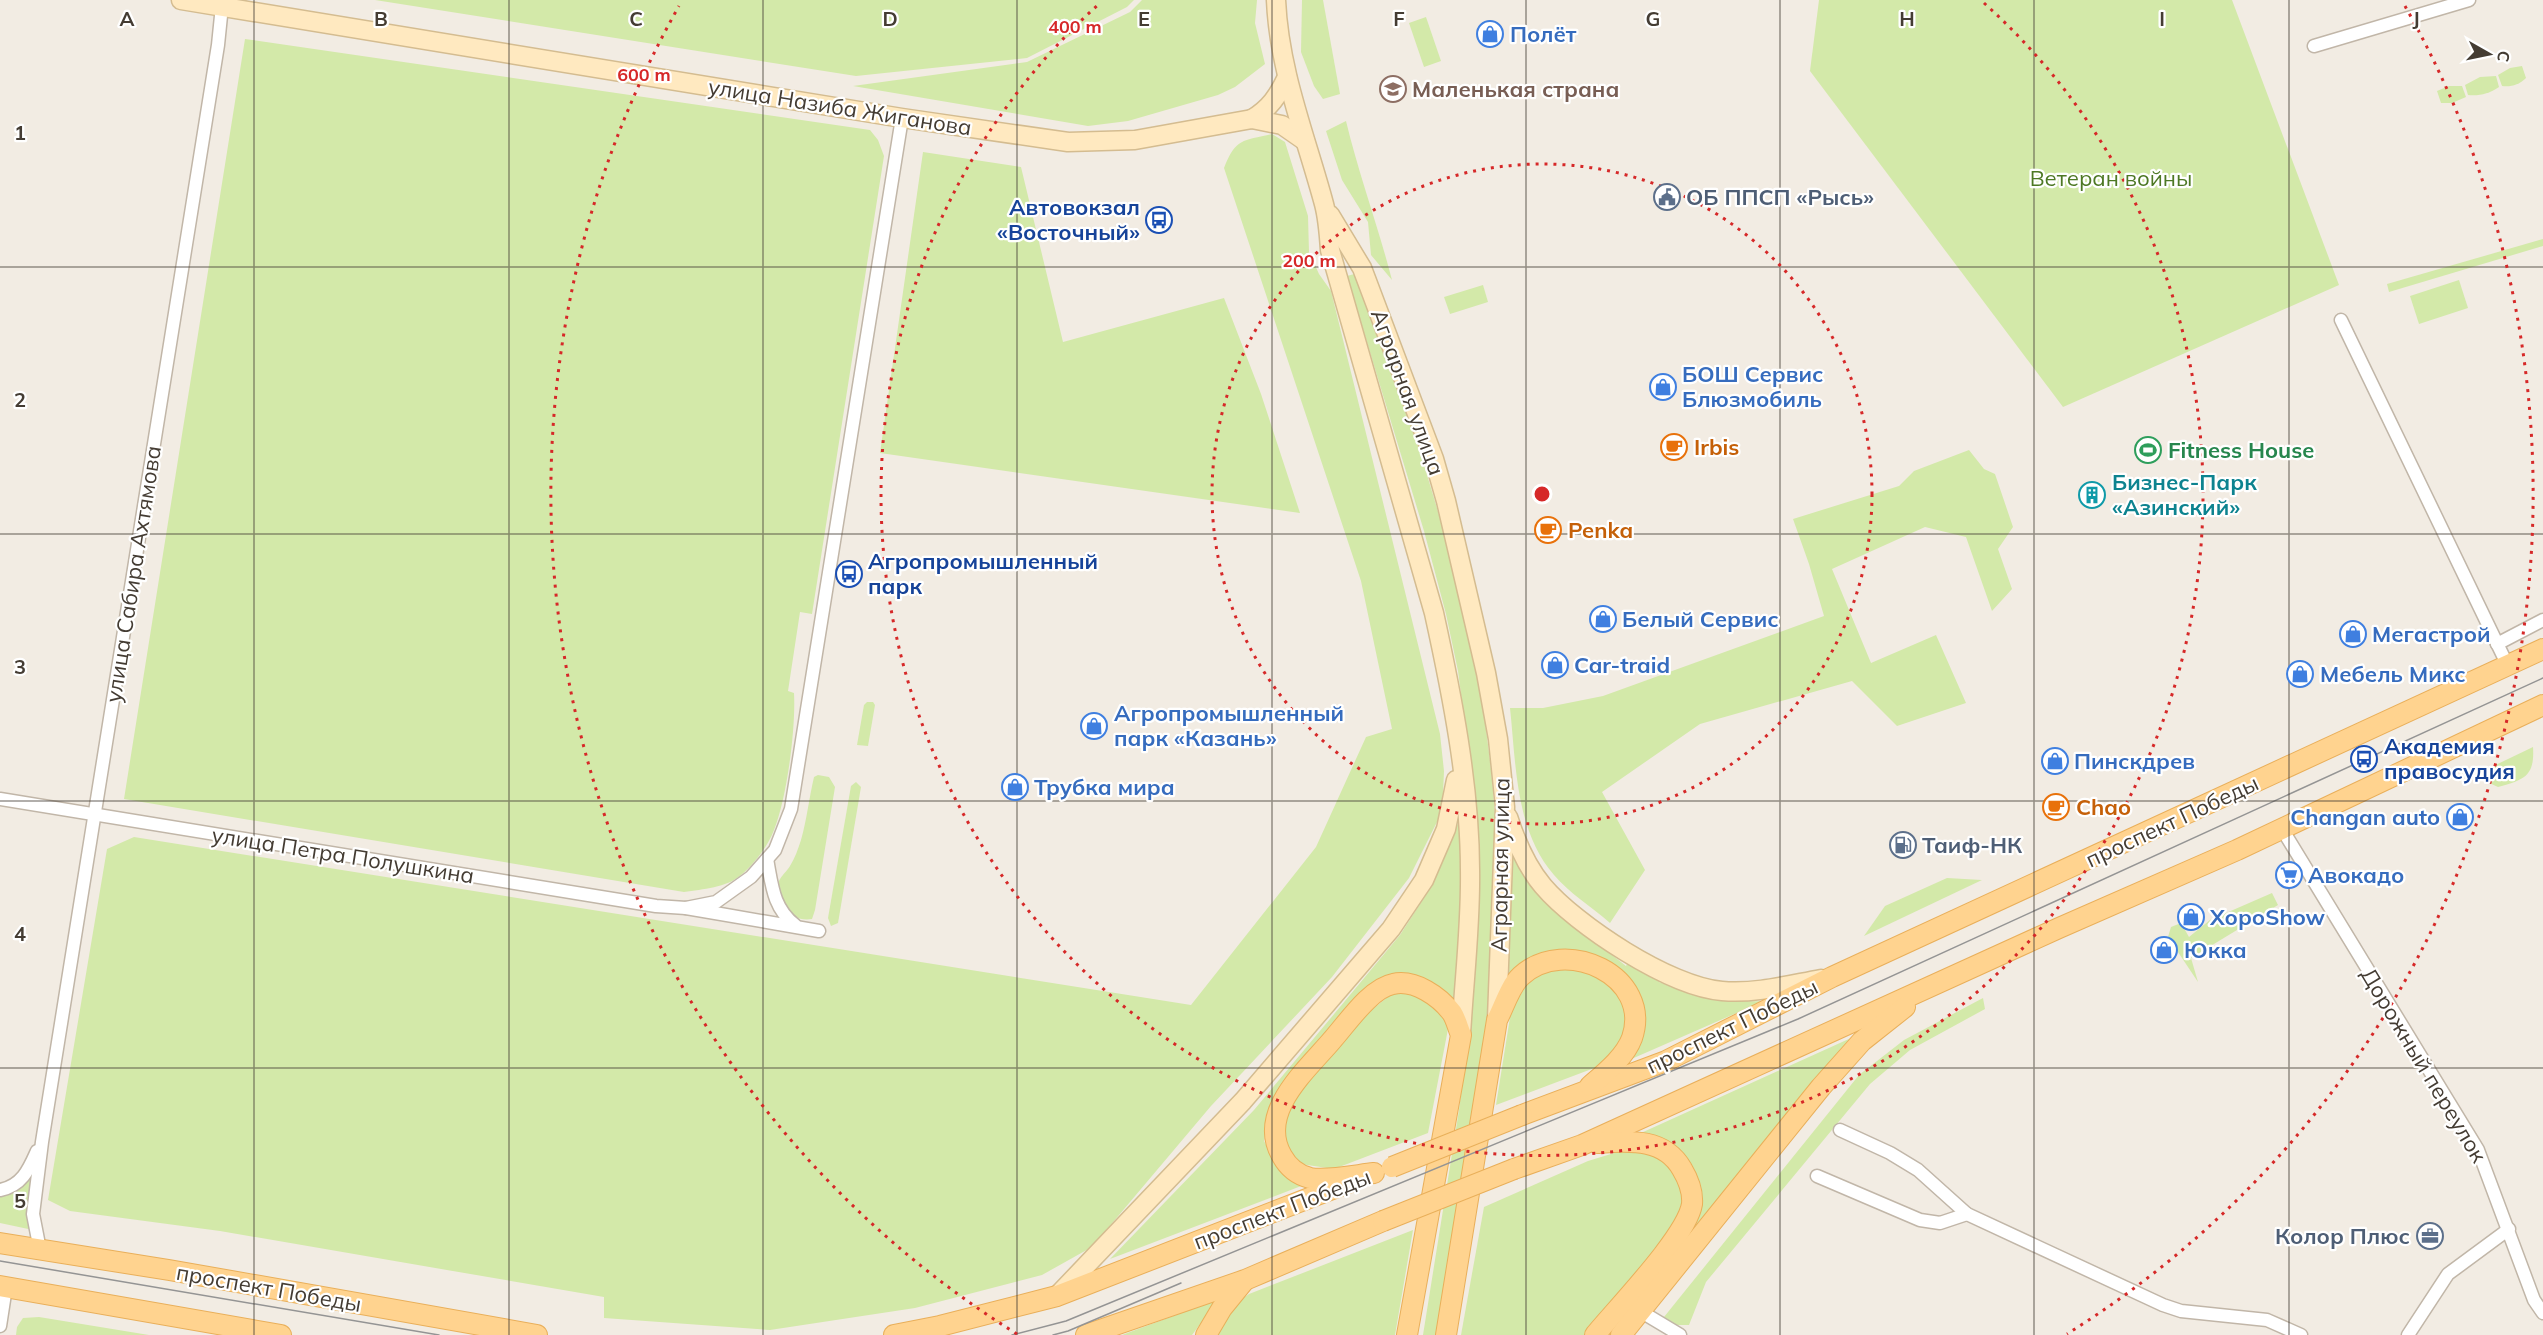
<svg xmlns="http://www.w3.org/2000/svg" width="2543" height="1335" viewBox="0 0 2543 1335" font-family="Mulish,sans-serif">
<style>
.green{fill:#d3e9a9}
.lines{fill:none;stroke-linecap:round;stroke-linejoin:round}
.street-casing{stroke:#c1b6a8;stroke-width:15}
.secondary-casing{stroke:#d4bc90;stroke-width:21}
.primary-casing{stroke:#e9af5a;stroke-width:22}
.street{stroke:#fff;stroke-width:12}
.secondary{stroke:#ffe9c0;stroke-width:18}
.primary{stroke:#ffd38f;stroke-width:20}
.tram{stroke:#949494;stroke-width:1.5}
.primary-bridge-casing{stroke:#e9af5a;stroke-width:22;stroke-linecap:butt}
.primary-bridge{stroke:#ffd38f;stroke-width:20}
.grid{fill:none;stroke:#443c33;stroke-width:1.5;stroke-opacity:0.55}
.ring{fill:none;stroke:#d62828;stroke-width:3;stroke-dasharray:3 6}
.labels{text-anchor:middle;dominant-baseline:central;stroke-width:4.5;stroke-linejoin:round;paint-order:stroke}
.shop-label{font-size:22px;font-weight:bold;fill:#366cbe;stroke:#fff;text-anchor:start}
.education-label{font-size:22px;font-weight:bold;fill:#785e54;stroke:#fff;text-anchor:start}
.street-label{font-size:22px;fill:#443c33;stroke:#fff}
.park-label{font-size:22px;fill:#4d7824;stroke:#fff}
.service-label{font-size:22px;font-weight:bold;fill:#4e5e75;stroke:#fff;text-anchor:start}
.transit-label{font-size:22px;font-weight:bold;fill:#164399;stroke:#fff;text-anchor:start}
.food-label{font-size:22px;font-weight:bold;fill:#c56008;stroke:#fff;text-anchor:start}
.leisure-label{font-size:22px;font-weight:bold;fill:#27864d;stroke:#fff;text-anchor:start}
.culture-label{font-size:22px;font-weight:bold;fill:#0d838f;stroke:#fff;text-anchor:start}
.grid-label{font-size:20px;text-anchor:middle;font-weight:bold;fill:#443c33;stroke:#fff;stroke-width:4.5;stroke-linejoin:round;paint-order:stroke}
.centre{fill:#d62828;stroke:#fff;stroke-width:3}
.ring-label{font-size:18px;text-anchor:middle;font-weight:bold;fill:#d62828;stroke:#fff;stroke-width:4.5;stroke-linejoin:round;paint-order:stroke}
</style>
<rect width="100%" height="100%" fill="#f2ece3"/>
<g class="green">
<path d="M375,0H1134L1127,7L1027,58L856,76Z"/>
<path d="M1142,0H1257L1255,23L1265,64L1235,87L1218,95L1128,121L1088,126L853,86L1027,62L1130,12Z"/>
<path d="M1302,0H1323L1340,94L1323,99L1314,86L1301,52Z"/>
<path d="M1819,0H2232L2339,285L2063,407L1810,71Z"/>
<path d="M1426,17L1441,61L1424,67L1409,23Z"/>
<path d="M245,39L870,130L878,140L884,156L812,614L800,612L788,691L794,693C796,727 787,798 774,830C768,846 754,864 741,875C726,888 703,889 684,892L124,799Z"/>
<path d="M2522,66L2526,78C2519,85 2511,87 2502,86L2498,75L2510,68Z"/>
<path d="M2496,76L2499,87C2489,94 2479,96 2468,95L2465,85L2480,77Z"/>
<path d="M2449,86H2462L2466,97L2452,103H2441L2437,91Z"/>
<path d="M1346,121C1359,175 1378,226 1392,280L1371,255L1368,222L1342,180L1326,131Z"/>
<path d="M1272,134L1285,142L1308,216L1309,252L1319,274L1331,291L1440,734L1444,771L1443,794L1438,820L1409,878L1332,977L1211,1106L1092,1247L1042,1275L915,1308L770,1330L604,1318V1297L220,1231L70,1211L48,1200L107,849L134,837L1191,1005L1316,847L1366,737L1392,729L1361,581L1224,168C1236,138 1242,141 1272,134Z"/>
<path d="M923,152L1021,167L1063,342L1224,298L1261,394L1300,513L880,453Z"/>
<path d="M2543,239V246L2389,292L2387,284Z"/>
<path d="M1358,273C1428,466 1493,657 1497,864C1498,950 1485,1035 1472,1119C1461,1191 1450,1263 1439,1335H1423L1459,1110L1471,1008L1474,794L1458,671L1446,614L1424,531L1347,276Z"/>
<path d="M2459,280L2468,308L2419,324L2410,296Z"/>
<path d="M1483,285L1488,302L1450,314L1444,297Z"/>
<path d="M1969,450L1984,469L1995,474L2013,527L1998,549L2012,589L1992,611L1966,537L1925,527L1832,569L1871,663L1936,635L1966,703L1897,726L1852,681L1700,724L1602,792L1645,870L1610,923C1592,907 1569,893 1554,875C1515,830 1516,763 1510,708H1543L1603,696L1824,616L1809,564L1793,519L1899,486L1914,471Z"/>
<path d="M867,702H873L875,705L868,746L857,745L864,705Z"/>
<path d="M2533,747C2535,776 2524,780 2498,787L2487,782L2481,772Z"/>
<path d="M818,775L829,777L835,787L815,910L812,919C792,923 772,902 779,881C781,876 787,871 790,866C795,858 798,849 801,840C807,819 809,798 814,777Z"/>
<path d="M856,782L861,787L838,923L831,926L828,918L851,786Z"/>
<path d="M1461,816L1463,899L1458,1005L1393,975L1269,1113L1264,1141L1274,1159L1309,1183L1110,1259L1254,1110L1400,935L1433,884Z"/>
<path d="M1509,847C1538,898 1580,930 1626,966L1628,962L1661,978L1659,982C1694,996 1726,1003 1764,1001L1620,1064L1631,1048L1628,982L1546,955L1504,994Z"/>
<path d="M1947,878L1982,880L1864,936L1885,906Z"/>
<path d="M2272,893L2278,905L2191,958L2198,982L2168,937L2171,927L2181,923L2189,937L2210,920Z"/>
<path d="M1579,965L1602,975L1630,1010C1626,1035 1619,1052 1597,1067L1496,1105L1511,1011L1527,984L1551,966Z"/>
<path d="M1396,990C1419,997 1444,1003 1448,1029L1428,1133L1334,1169L1294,1163L1283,1138L1284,1117L1294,1096L1367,1014Z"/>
<path d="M1983,998L1985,1009L1910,1050L1870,1084L1706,1282L1689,1325H1675L1664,1317L1859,1075L1904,1040Z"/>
<path d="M1851,1038L1614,1335H1604L1698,1185C1690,1156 1669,1138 1641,1133Z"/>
<path d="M1637,1146L1670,1161L1687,1201L1678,1225L1589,1335H1461L1484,1207L1588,1161Z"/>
<path d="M34,1174L33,1230L0,1223V1196C16,1191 24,1187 34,1174Z"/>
<path d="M1413,1230L1395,1335H1209L1224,1312L1249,1294Z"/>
<path d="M1219,1299L1192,1335H1122Z"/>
<path d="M39,1317L149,1335H16L17,1327L23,1318Z"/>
</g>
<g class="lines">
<defs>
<g id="street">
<path d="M2314,46L2469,0"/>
<path d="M2341,320L2507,664"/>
<path d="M2497,644L2543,620"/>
<path d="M0,799L656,906L686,908L819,931"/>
<path d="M2282,829L2478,1150L2534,1300L2543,1313"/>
<path d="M767,859C772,885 773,908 795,925"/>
<path d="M686,908L716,902L751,877L775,850L791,809L902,118"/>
<path d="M1840,1130L1890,1153L1918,1170L1967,1214"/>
<path d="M1817,1176L1920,1220L1940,1223L1967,1214L2163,1305L2181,1311L2267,1320L2301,1335"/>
<path d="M0,1190C22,1186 29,1169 37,1151"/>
<path d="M40,1250L33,1214L42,1142L218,45L222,6"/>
<path d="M1640,1311L1680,1335"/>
<path d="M0,1326L6,1287"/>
<path d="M2408,1335L2448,1274L2509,1229"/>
</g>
<g id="secondary">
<path d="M181,0L902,118L1068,142L1135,140L1252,119L1282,125L1305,141"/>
<path d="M1276,0C1279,71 1306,137 1324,204C1328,219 1329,235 1330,250L1434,613C1452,695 1470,786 1470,870C1471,925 1464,980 1461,1035"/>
<path d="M1252,119C1270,108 1278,96 1287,77"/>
<path d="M1330,215L1362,268L1434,459L1446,501L1486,673L1498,739L1505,807L1497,1018"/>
<path d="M1508,817C1516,842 1526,866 1543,886C1576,925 1670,987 1722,991C1755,994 1788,985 1821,979"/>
<path d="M1057,1296L1243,1101L1391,929L1424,880L1446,829L1456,780"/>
</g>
<g id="primary">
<path d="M1522,1115L1666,1061L1832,977L2543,649"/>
<path d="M1514,1169L1582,1145L2059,928L2237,850L2543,705"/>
<path d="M1374,1173C1356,1175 1327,1181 1310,1178C1298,1175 1288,1167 1282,1156C1256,1112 1308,1069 1333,1039C1348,1022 1371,988 1393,984C1415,979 1440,997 1452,1013C1456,1019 1458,1028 1461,1035L1407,1335"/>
<path d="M0,1243L169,1270L537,1335"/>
<path d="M0,1286L281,1335"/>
<path d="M894,1335L940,1326L1057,1296L1353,1181"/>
<path d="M1086,1335L1245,1280L1383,1221"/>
<path d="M1206,1335L1222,1308L1244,1281"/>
<path d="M1446,1335L1497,1020C1504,1007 1510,986 1521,976C1565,935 1653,976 1632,1038C1625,1057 1605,1073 1590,1086"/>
<path d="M1595,1335C1618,1307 1687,1236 1692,1204C1693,1192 1688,1179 1682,1169C1664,1137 1628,1141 1597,1143"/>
<path d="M1621,1335L1821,1087L1862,1041L1905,1007"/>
</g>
</defs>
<use href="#street" class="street-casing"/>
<use href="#secondary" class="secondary-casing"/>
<use href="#primary" class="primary-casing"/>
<use href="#street" class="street"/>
<use href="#secondary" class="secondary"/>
<use href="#primary" class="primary"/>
<g class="tram">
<path d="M0,1261L439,1335"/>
<path d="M1012,1335L1066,1321L1798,1019L2543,678"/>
<path d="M1053,1335L1068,1331L1181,1283"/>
</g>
<defs>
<g id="primary-bridge">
<path d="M1392,1167L1522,1115"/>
<path d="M1383,1221L1514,1169"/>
</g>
</defs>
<use href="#primary-bridge" class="primary-bridge-casing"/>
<use href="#primary-bridge" class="primary-bridge"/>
</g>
<path class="grid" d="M254,0V1335M509,0V1335M763,0V1335M1017,0V1335M1272,0V1335M1526,0V1335M1780,0V1335M2034,0V1335M2289,0V1335M0,267H2543M0,534H2543M0,801H2543M0,1068H2543"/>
<g class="ring">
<circle cx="1542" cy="494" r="330"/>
<path d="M1984 3A661 661 0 1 1 1100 3"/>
<path d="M1017 1334A991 991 0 0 1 679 6M2405 6A991 991 0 0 1 2067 1334"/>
</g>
<defs>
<symbol id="shop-ring" viewBox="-11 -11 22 22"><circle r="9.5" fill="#fff" stroke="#3f7fe0" stroke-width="1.5"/><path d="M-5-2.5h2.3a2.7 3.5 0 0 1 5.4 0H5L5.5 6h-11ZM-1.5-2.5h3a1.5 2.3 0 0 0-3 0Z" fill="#3f7fe0"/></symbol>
<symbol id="school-ring" viewBox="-11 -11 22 22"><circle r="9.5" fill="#fff" stroke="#8d6e63" stroke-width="1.5"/><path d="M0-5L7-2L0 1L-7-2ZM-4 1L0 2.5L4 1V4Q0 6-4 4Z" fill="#8d6e63"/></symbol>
<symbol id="civic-ring" viewBox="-11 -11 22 22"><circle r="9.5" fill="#fff" stroke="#5c6f8a" stroke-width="1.5"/><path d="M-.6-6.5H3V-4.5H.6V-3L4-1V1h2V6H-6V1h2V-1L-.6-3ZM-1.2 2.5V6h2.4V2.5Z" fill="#5c6f8a"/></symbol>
<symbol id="bus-ring" viewBox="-11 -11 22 22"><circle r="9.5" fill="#fff" stroke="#1a4fb4" stroke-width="1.5"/><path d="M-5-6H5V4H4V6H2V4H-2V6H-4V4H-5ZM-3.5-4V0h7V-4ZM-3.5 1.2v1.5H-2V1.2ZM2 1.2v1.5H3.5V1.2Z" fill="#1a4fb4"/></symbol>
<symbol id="cafe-ring" viewBox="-11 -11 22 22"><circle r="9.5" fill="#fff" stroke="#e8710a" stroke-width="1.5"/><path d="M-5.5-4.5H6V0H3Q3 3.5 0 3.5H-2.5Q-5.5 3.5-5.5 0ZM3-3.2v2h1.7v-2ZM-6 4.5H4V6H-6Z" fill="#e8710a"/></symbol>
<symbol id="stadium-ring" viewBox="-11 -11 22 22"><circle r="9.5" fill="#fff" stroke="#2e9e5b" stroke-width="1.5"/><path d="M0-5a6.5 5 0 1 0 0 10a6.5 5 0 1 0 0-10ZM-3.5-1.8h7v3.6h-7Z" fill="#2e9e5b"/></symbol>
<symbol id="building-ring" viewBox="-11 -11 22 22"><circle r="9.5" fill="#fff" stroke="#0f9aa8" stroke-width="1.5"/><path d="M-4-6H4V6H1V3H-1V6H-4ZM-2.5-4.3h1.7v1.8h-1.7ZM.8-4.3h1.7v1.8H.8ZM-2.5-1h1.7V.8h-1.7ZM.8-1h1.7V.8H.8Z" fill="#0f9aa8"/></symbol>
<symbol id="fuel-ring" viewBox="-11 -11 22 22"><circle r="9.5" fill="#fff" stroke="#5c6f8a" stroke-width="1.5"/><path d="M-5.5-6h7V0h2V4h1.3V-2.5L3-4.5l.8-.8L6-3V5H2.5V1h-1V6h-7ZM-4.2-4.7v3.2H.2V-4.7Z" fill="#5c6f8a"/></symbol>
<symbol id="supermarket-ring" viewBox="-11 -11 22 22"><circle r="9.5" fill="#fff" stroke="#3f7fe0" stroke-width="1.5"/><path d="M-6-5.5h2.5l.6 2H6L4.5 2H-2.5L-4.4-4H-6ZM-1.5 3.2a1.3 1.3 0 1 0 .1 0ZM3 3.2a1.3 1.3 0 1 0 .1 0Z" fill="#3f7fe0"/></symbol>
<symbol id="office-ring" viewBox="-11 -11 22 22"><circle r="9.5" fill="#fff" stroke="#5c6f8a" stroke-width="1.5"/><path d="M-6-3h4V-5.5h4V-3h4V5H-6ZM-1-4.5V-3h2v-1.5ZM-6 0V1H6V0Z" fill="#5c6f8a"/></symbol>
</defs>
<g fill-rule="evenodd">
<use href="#shop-ring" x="1475" y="19" width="30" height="30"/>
<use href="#school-ring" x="1378" y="74" width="30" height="30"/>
<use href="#civic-ring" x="1652" y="182" width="30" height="30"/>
<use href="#bus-ring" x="1144" y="205" width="30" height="30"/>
<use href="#shop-ring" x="1648" y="372" width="30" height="30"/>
<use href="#cafe-ring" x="1659" y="432" width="30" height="30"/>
<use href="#stadium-ring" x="2133" y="435" width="30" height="30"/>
<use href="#building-ring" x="2077" y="480" width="30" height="30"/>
<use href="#cafe-ring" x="1533" y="515" width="30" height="30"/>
<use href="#bus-ring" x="834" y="559" width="30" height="30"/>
<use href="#shop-ring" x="1588" y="604" width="30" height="30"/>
<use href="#shop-ring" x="2338" y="619" width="30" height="30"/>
<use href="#shop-ring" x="1540" y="650" width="30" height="30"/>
<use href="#shop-ring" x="2285" y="659" width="30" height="30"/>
<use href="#shop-ring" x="1079" y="711" width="30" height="30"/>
<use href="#bus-ring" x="2349" y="744" width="30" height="30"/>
<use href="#shop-ring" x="2040" y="746" width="30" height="30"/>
<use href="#shop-ring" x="1000" y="772" width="30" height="30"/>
<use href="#cafe-ring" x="2041" y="792" width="30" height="30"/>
<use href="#shop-ring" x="2445" y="802" width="30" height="30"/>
<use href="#fuel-ring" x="1888" y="830" width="30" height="30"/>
<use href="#supermarket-ring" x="2274" y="860" width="30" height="30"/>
<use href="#shop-ring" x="2176" y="902" width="30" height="30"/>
<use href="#shop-ring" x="2149" y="935" width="30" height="30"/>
<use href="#office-ring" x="2415" y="1221" width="30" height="30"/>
</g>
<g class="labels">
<g class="shop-label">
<text x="1510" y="34">Полёт</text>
<text x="1682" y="374">БОШ Сервис<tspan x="1682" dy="25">Блюзмобиль</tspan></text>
<text x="1622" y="619">Белый Сервис</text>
<text x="2372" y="634">Мегастрой</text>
<text x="1574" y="665">Car-traid</text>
<text x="2320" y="674">Мебель Микс</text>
<text x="1114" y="713">Агропромышленный<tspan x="1114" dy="25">парк «Казань»</tspan></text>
<text x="2074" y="761">Пинскдрев</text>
<text x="1034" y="787">Трубка мира</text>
<text x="2440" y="817" text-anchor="end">Changan auto</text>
<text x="2308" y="875">Авокадо</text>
<text x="2210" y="917">ХороShow</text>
<text x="2184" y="950">Юкка</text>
</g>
<g class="education-label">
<text x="1412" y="89">Маленькая страна</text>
</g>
<g class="street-label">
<text transform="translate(840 107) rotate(9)">улица Назиба Жиганова</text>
<text transform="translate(1408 392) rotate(70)">Аграрная улица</text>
<text transform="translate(133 574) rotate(-81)">улица Сабира Ахтямова</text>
<text transform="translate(2172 821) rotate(-25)">проспект Победы</text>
<text transform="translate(343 855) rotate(9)">улица Петра Полушкина</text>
<text transform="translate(1500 865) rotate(-89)">Аграрная улица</text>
<text transform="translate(1732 1026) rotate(-26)">проспект Победы</text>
<text transform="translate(2424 1065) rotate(59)">Дорожный переулок</text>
<text transform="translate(1282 1209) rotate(-21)">проспект Победы</text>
<text transform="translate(269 1288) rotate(10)">проспект Победы</text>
</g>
<g class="park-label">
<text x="2111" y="178">Ветеран войны</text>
</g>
<g class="service-label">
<text x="1686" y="197">ОБ ППСП «Рысь»</text>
<text x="1922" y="845">Таиф-НК</text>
<text x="2410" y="1236" text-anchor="end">Колор Плюс</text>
</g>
<g class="transit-label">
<text x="1140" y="207" text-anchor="end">Автовокзал<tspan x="1140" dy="25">«Восточный»</tspan></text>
<text x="868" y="561">Агропромышленный<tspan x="868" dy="25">парк</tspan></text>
<text x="2384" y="746">Академия<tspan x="2384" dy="25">правосудия</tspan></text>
</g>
<g class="food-label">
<text x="1694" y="447">Irbis</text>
<text x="1568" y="530">Penka</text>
<text x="2076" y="807">Chao</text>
</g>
<g class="leisure-label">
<text x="2168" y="450">Fitness House</text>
</g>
<g class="culture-label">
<text x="2112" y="482">Бизнес-Парк<tspan x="2112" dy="25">«Азинский»</tspan></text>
</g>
</g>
<g class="grid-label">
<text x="127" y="26">A</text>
<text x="381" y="26">B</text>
<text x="636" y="26">C</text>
<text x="890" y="26">D</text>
<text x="1144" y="26">E</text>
<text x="1399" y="26">F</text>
<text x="1653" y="26">G</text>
<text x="1907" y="26">H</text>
<text x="2162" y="26">I</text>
<text x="2416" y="26">J</text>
<text x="20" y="140">1</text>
<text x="20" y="407">2</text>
<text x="20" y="674">3</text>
<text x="20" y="941">4</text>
<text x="20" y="1208">5</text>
</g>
<circle cx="1542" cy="494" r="9" class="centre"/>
<g class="ring-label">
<text x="1075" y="33">400 m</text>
<text x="644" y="81">600 m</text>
<text x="1309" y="267">200 m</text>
</g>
<g transform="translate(2489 54) rotate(99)" stroke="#ffffff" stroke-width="4.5" paint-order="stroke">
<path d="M0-4.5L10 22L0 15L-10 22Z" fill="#443c33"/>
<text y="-9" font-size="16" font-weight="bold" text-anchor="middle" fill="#443c33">С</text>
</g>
</svg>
